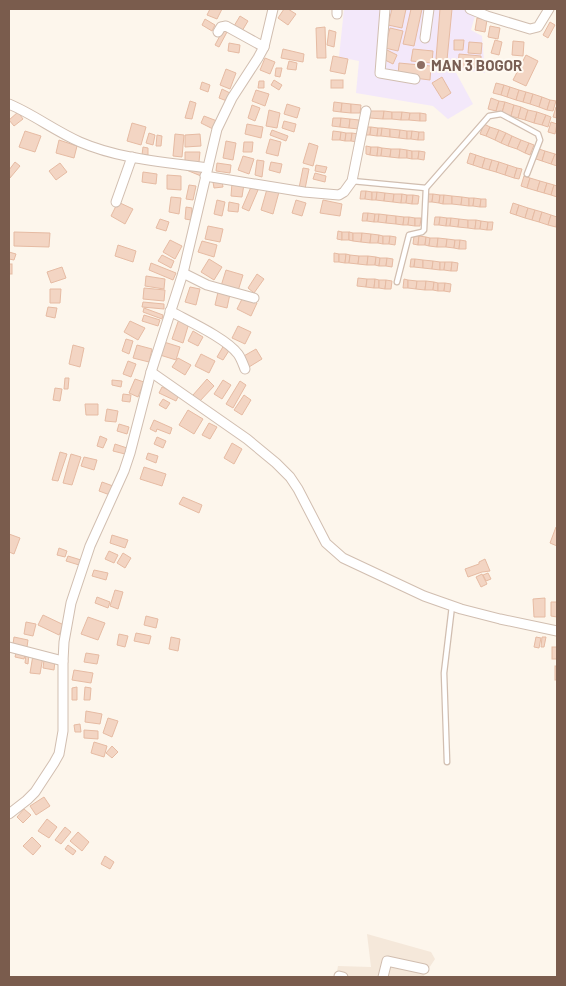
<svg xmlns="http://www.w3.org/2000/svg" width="566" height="986" viewBox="0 0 566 986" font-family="Barlow,sans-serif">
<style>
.residential{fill:#f5e8da}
.education{fill:#f3e8fa}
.building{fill:#f3d5c3;stroke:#e6bba3}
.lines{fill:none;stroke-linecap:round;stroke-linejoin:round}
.lane-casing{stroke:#d1beb0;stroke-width:7}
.street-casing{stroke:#d1beb0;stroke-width:11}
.lane{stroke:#fff;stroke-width:4.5}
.street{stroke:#fff;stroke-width:9}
.education-dot{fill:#8d6e63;stroke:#fffaf3;stroke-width:2}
.labels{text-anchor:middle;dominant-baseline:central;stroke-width:4;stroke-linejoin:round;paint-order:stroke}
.education-label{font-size:15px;font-weight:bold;fill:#785e54;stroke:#fffaf3;text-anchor:start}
</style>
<rect width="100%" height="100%" fill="#fdf6ec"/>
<path class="residential" d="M367,934L431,952L435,959L423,977H336L338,966L371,967Z"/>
<path class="education" d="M344,9H477L471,30L482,36L485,73L454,69L473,104L448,119L433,106L356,93L359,61L339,57Z"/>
<g class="building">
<path d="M210,9H222L217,19L207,15Z"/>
<path d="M284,9H288L296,14L288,25L278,18Z"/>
<path d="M392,9H406L402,28L388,25Z"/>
<path d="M411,9H422L414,46L403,44Z"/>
<path d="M440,9H452L447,60L436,59Z"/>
<path d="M240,16L248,21L242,31L234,26Z"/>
<path d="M477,18L487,20L485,32L475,30Z"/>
<path d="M205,19L215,25L212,31L202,25Z"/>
<path d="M550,22L555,25L548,38L543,35Z"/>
<path d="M490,26L500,28L498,39L488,37Z"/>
<path d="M325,27L326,58H317L316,28Z"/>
<path d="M390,28L403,31L398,51L385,48Z"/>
<path d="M223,30L227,32L219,47L215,45Z"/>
<path d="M329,30L336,32L334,47L327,45Z"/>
<path d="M454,40H464L463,50H454Z"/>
<path d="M495,40L502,42L499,55L491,53Z"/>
<path d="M513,41L524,42L523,56L512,55Z"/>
<path d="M469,42L482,43L481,54L468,53Z"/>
<path d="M229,43L240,45L239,53L228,51Z"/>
<path d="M283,49L304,54L303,62L281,58Z"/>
<path d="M413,49L433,51L432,63L411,61Z"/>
<path d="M387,50L397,55L393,64L383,59Z"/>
<path d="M459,54L481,56V68L458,67Z"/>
<path d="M526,55L538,61L526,86L513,80Z"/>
<path d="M333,56L348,59L345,74L330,71Z"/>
<path d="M265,58L275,62L270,74L260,70Z"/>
<path d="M289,61L297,63L296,70L287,69Z"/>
<path d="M399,63L431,66L430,80L398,76Z"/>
<path d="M276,68H282L280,77L275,76Z"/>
<path d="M226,69L236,73L230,89L220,85Z"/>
<path d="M442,77L451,93L442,99L432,83Z"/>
<path d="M274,80L282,85L279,90L271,85Z"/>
<rect x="331" y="80" width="12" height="8"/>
<path d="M259,81H264V88H258Z"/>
<path d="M202,82L210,85L208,92L200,89Z"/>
<path d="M496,83L504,85L501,95L493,93Z"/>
<path d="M504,85L510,87L507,97L501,95Z"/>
<path d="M510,87L519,90L516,100L507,97Z"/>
<path d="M222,89L230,93L227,101L219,98Z"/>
<path d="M256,90L269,94L265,106L252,101Z"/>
<path d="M519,90L526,92L523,102L516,100Z"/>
<path d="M526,92L533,94L530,104L523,102Z"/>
<path d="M533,94L542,97L539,107L530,104Z"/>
<path d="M542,97L550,100L547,110L539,107Z"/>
<path d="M491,98L499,101L496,111L488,109Z"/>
<path d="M550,100L556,101L553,111L547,110Z"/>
<path d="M190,101L196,103L192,119L185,118Z"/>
<path d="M499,101L505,102L502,113L496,111Z"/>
<path d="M334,102L342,103L341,112L333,111Z"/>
<path d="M505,102L514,105L511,116L502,113Z"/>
<path d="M342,103L351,104V113L341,112Z"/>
<path d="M287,104L300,108L297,118L284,114Z"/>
<path d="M351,104L361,105L360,113H351Z"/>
<path d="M252,105L260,108L255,121L248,118Z"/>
<path d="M514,105L521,107L518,118L511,116Z"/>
<path d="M521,107L528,110L525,120L518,118Z"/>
<path d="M556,107H557V118L553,117Z"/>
<path d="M269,110L280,113L277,128L266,126Z"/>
<path d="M528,110L537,112L534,123L525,120Z"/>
<path d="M370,111H384L383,119L370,118Z"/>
<path d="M384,111L392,112V119H383Z"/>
<path d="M18,112L23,119L14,126L9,120Z"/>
<path d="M392,112H402L401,120L392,119Z"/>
<path d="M402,112L410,113L409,120H401Z"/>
<path d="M537,112L546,115L542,125L534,123Z"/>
<path d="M410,113H420V121L409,120Z"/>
<path d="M420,113L426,114V121H420Z"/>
<path d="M546,115L551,117L548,127L542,125Z"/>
<path d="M204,116L217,121L213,129L201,123Z"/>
<path d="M333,118H341L340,127L332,126Z"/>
<path d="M341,118L350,119L349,128L340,127Z"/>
<path d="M350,119L359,120V129L349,128Z"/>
<path d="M284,121L296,124L294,132L282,128Z"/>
<path d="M551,122L557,124L555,134L548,132Z"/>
<path d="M132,123L146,127L141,145L127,141Z"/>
<path d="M247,124L263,127L261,138L245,134Z"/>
<path d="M484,124L490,127L486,136L480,134Z"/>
<path d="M366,127H371L370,135H365Z"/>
<path d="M371,127L378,128L377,136L370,135Z"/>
<path d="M490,127L499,130L495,140L486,136Z"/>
<path d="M378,128H382L381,136H377Z"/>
<path d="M382,128L390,129V137L381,136Z"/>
<path d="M390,129L400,130L399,138L390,137Z"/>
<path d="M272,130L288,136L286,141L270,135Z"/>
<path d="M400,130L407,131V139L399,138Z"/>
<path d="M499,130L506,133L501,143L495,140Z"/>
<path d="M25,131L41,136L35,152L19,147Z"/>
<path d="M333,131L341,132L340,140H332Z"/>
<path d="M407,131H412L411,139H407Z"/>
<path d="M412,131L419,132L418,140L411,139Z"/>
<path d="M341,132L346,133L345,141L340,140Z"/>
<path d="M419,132H424V140H418Z"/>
<path d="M149,133L155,135L153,145L146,143Z"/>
<path d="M346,133H352L351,141H345Z"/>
<path d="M352,133L358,134L357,142L351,141Z"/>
<path d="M506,133L512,136L508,146L501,143Z"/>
<path d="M175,134L184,135L182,157L173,156Z"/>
<path d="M200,134L201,146L185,147V135Z"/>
<path d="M157,135L162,136L161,146H156Z"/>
<path d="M512,136L521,140L517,149L508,146Z"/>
<path d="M270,139L281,142L278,156L266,153Z"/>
<path d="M59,140L77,146L74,158L56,153Z"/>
<path d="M521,140L529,143L525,153L517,149Z"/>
<path d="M226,141L236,143L233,160L223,158Z"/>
<path d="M244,142H253L252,152H243Z"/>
<path d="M309,143L318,146L313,166L303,163Z"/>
<path d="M529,143L534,145L530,155L525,153Z"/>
<path d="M366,146L371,147L370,155L366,154Z"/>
<path d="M143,147L148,148V155H142Z"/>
<path d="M371,147H378L377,156L370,155Z"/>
<path d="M378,147L382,148L381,156H377Z"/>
<path d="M382,148L391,149L390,157L381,156Z"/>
<path d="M391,149H400L399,158L390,157Z"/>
<path d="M400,149L407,150V158H399Z"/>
<path d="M539,149L545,151L542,161L536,159Z"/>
<path d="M407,150L412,151V159L407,158Z"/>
<path d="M412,151H419L418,159H412Z"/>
<path d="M419,151L425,152L424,160L418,159Z"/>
<path d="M545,151L555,154L551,164L542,161Z"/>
<path d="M185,152H200L199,162L185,161Z"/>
<path d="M470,153L476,155L473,165L467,163Z"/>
<path d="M555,154L557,155V166L551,164Z"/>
<path d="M476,155L485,158L482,168L473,165Z"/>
<path d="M243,156L254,159L249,174L238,170Z"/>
<path d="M485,158L492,160L489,170L482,168Z"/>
<path d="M257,160L264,161L262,177L255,175Z"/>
<path d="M492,160L499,162L496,172L489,170Z"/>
<path d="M15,162L20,166L10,178L9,170Z"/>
<path d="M271,162L282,164L280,173L269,170Z"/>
<path d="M499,162L508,165L505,175L496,172Z"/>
<path d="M60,163L67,172L56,180L49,171Z"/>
<path d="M217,163L231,165L230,173L216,171Z"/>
<path d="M316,165L327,167L325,173L315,171Z"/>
<path d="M508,165L517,168L514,178L505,175Z"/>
<path d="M185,166L202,172L201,176L184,169Z"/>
<path d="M303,168L309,169L305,189L299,188Z"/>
<path d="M517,168L522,169L519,179L514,178Z"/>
<path d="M143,172L157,174L156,184L142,182Z"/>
<path d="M315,173L326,176L325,182L313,179Z"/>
<path d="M167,175L181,176V190L167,189Z"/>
<path d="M524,176L530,178L527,188L521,186Z"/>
<path d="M530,178L540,181L537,191L527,188Z"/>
<path d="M222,181L223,187L214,188L213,182Z"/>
<path d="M540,181L547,183L544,193L537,191Z"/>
<path d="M232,183L244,184L242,197L231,196Z"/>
<path d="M547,183L554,185L551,195L544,193Z"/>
<path d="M189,185L196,186L193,200L186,199Z"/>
<path d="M554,185L557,186V197L551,195Z"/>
<path d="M251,187L258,190L249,211L242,208Z"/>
<path d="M267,189L279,192L273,214L261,210Z"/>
<path d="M361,191H366L365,199H360Z"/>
<path d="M366,191L372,192V200L365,199Z"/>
<path d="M372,192H377L376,200H372Z"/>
<path d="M377,192L385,193L384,201L376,200Z"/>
<path d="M385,193L394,194L393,202L384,201Z"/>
<path d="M394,194H402L401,203L393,202Z"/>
<path d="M402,194L407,195L406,203H401Z"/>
<path d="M428,194H433L432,202H427Z"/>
<path d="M433,194L440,195L439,203L432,202Z"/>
<path d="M407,195H413L412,204L406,203Z"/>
<path d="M413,195L419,196L418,204H412Z"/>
<path d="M440,195H444L443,204L439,203Z"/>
<path d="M444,195L452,196V204H443Z"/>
<path d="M452,196L462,197L461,205L452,204Z"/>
<path d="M171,197L181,198L179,214L169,212Z"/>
<path d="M462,197L469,198V206L461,205Z"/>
<path d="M469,198H474L473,206H469Z"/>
<path d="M474,198L481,199L480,207L473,206Z"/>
<path d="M481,199H486V207H480Z"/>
<path d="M217,200L225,202L222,216L214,214Z"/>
<path d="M296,200L306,203L302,216L292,213Z"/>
<path d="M323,200L342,204L340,216L320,213Z"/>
<path d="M118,202L133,209L125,224L111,216Z"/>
<path d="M229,202L239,204L238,212L228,211Z"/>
<path d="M513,203L519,205L516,215L510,213Z"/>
<path d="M519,205L528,208L525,218L516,215Z"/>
<path d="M186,207L192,208L191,220L185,219Z"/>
<path d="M528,208L535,210L532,220L525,218Z"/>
<path d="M535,210L542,212L539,222L532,220Z"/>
<path d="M542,212L551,215L548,225L539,222Z"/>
<path d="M363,213H368L367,221H362Z"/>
<path d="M368,213L375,214L374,222L367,221Z"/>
<path d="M375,214H379L378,222H374Z"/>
<path d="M379,214L387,215L386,223L378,222Z"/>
<path d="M387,215L396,216V224L386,223Z"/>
<path d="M551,215L557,217L556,227L548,225Z"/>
<path d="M396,216L404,217L403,225L396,224Z"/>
<path d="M404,217H409L408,225H403Z"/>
<path d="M409,217L415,218V226L408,225Z"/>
<path d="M435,217H440L439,225H434Z"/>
<path d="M440,217L447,218L446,226L439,225Z"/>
<path d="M415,218H421L420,226H415Z"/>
<path d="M447,218H451L450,226H446Z"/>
<path d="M451,218L459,219L458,227L450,226Z"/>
<path d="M160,219L169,222L166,231L156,228Z"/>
<path d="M459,219L468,220V228L458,227Z"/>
<path d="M468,220H476L475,229L468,228Z"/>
<path d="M476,220L481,221L480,229H475Z"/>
<path d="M481,221L488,222L487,230L480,229Z"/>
<path d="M488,222H493L492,230H487Z"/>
<path d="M208,226L223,229L220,242L205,239Z"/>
<path d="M338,231L342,232V240L337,239Z"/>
<path d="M14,232L50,233L49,247L14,246Z"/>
<rect x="342" y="232" width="7" height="8"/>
<path d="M349,232L353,233V241L349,240Z"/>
<path d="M353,233H362L361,242L353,241Z"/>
<path d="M362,233L371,234L370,243L361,242Z"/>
<path d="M371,234L379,235L378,243H370Z"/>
<path d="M379,235L383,236V244L378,243Z"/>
<path d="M383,236H390L389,244H383Z"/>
<path d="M390,236L396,237L395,245L389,244Z"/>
<path d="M414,236H419L418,245L413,244Z"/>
<path d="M419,236L426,237L425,245H418Z"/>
<path d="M426,237L430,238L429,246L425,245Z"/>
<path d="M430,238H438L437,247L429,246Z"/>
<path d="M438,238L447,239L446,247H437Z"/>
<path d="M447,239L455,240L454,248L446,247Z"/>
<path d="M170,240L182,246L175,259L163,252Z"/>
<path d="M455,240H460L459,249L454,248Z"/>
<path d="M460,240L466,241V249H459Z"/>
<path d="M202,241L217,245L214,257L198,252Z"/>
<path d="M118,245L136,251L133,262L115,256Z"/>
<path d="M9,252L16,254L14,260L9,259Z"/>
<path d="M334,253L339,254V262H334Z"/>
<path d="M339,254H346L345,263L339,262Z"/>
<path d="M346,254L350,255L349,263H345Z"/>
<path d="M162,255L174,261L171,268L158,261Z"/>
<path d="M350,255L359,256L358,264L349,263Z"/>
<path d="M359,256H368L367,265L358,264Z"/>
<path d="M368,256L376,257L375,265H367Z"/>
<path d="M376,257L380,258L379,266L375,265Z"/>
<path d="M380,258H387L386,266H379Z"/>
<path d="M387,258L393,259L392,267L386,266Z"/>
<path d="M209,259L222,267L214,280L201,272Z"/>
<path d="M411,259H415L414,267H410Z"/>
<path d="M415,259L423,260V268L414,267Z"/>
<path d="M423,260L433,261L432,269L423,268Z"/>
<path d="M433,261L440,262V270L432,269Z"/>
<path d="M440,262H445L444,270H440Z"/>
<path d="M445,262H452L451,271L444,270Z"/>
<path d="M452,262L458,263L457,271H451Z"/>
<path d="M151,263L176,273L173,280L149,270Z"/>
<rect x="9" y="264" width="3" height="10"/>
<path d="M62,267L66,278L51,283L47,272Z"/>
<path d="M226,270L243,275L238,291L221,286Z"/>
<path d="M257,274L264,279L254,293L248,288Z"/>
<path d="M146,276L165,279L164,289L145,286Z"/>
<path d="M358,278L367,279L366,287L357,286Z"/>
<path d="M367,279H375L374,288L366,287Z"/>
<path d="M375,279L379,280V288H374Z"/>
<path d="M404,279L408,280V288H403Z"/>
<path d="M379,280H386L385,289L379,288Z"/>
<path d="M386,280L392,281L391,289H385Z"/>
<path d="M408,280L417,281L416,289L408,288Z"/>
<path d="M417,281H426L425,290L416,289Z"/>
<path d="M426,281L434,282L433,290H425Z"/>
<path d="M434,282L438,283V291L433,290Z"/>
<path d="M438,283H445L444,291H438Z"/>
<path d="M445,283L451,284L450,292L444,291Z"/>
<path d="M190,287L200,289L196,305L185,302Z"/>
<path d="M144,288L165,290L164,301L143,299Z"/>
<path d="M50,289H61L60,303H50Z"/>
<path d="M218,292L230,294L227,308L215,305Z"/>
<path d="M243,297L257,303L251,316L237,309Z"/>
<path d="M143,302L164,304V309L142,307Z"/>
<path d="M48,307L57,308L55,318L46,316Z"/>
<path d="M144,308L163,315L162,319L143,312Z"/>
<path d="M144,315L160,320L158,326L142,321Z"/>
<path d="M179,319L189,323L183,343L172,339Z"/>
<path d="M130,321L145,328L138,340L124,332Z"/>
<path d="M238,326L251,332L245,344L232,338Z"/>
<path d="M193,331L203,337L198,346L188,341Z"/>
<path d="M126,339L133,341L129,354L122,351Z"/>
<path d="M164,342L180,347L176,360L160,355Z"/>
<path d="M73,345L84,348L80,367L69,364Z"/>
<path d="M137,345L152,349L149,362L133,358Z"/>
<path d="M224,345L230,349L223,360L217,357Z"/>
<path d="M256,349L262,359L249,367L242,357Z"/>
<path d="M201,354L215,361L209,373L195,366Z"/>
<path d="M178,358L191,365L185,375L172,367Z"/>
<path d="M128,361L136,364L131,377L123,374Z"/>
<path d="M65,378H69L68,389H64Z"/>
<path d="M135,379L144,382L138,397L129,393Z"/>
<path d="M207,379L214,386L199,402L193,395Z"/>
<path d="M112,380L122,381L121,387L112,385Z"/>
<path d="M223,380L231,385L222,399L214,394Z"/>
<path d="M240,381L246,385L233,408L226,404Z"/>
<path d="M162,387L179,395L176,401L159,393Z"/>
<path d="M55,388L62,389L60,401L53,400Z"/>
<path d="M123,394L131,395L130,402L122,401Z"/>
<path d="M244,395L251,400L242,415L234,410Z"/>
<path d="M163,399L170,403L166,409L159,405Z"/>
<path d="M85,404H98V415H86Z"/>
<path d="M107,409L118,411L116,422L105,421Z"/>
<path d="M188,410L203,419L194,434L179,425Z"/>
<path d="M154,420L172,428L170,434L157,429L156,432L150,429Z"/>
<path d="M209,423L217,427L210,439L202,435Z"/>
<path d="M119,424L129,427L127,434L117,431Z"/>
<path d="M100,436L107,439L103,448L97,446Z"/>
<path d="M157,437L166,441L163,448L154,444Z"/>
<path d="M232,443L242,449L234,464L224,458Z"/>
<path d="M115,444L127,448L125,454L113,451Z"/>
<path d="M60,452L67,454L58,481L52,480Z"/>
<path d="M148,453L158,456L156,463L146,459Z"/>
<path d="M71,454L81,457L72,485L63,483Z"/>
<path d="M84,457L97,460L94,470L81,466Z"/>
<path d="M144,467L166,474L162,486L140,479Z"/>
<path d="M102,482L113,486L110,495L99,491Z"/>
<path d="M183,497L202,505L199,513L179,504Z"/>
<path d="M556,527H557V546L550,543Z"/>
<path d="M9,534L20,538L14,554L9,552Z"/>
<path d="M112,535L128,540L125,548L110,543Z"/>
<path d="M59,548L67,551L65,557L57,555Z"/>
<path d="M109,551L118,555L114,563L105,559Z"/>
<path d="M123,553L131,558L125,568L117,563Z"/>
<path d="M68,556L81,560L79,565L66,561Z"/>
<path d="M485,559L490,571L482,572L468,577L465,569L479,564V562Z"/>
<path d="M94,570L108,573L106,580L92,576Z"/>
<path d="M488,573L491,579L486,581L483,575Z"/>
<path d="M482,574L487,584L481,587L476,577Z"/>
<path d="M115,590L123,592L118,609L110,606Z"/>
<path d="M97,597L110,602L108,608L95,603Z"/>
<path d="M545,598V617H534L533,599Z"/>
<path d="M551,602H557V617L551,616Z"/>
<path d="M43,615L64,625L59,635L38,625Z"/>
<path d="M146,616L158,619L156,628L144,625Z"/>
<path d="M88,617L105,623L98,640L81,634Z"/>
<path d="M26,622L36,624L33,636L24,634Z"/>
<path d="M136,633L151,636L149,644L134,641Z"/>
<path d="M119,634L128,636L125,647L117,645Z"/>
<path d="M14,637L28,640L27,647L13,644Z"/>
<path d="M171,637L180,639L178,651L169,649Z"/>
<path d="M536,637L541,638L539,648L534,647Z"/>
<path d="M542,637H546L544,647H541Z"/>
<rect x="552" y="647" width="5" height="12"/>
<path d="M17,649L26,651L24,659L15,657Z"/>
<path d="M86,653L99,655L97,664L84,662Z"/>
<path d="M26,654H29L28,664L25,663Z"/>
<path d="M33,655L43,657L40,674L30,673Z"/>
<path d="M44,660L55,661L54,670L43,668Z"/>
<rect x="555" y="666" width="2" height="14"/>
<path d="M74,670L93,673L91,683L72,680Z"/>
<path d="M77,687V700H72V688Z"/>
<path d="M85,687L91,688L90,700H84Z"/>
<path d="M86,711L102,714L100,724L85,722Z"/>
<path d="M108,718L118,721L112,737L103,733Z"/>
<path d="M80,724L81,732H75L74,725Z"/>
<path d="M84,730L98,731V739L84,738Z"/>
<path d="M94,742L107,746L104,757L91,753Z"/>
<path d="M112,746L118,752L112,758L106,753Z"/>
<path d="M44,797L50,806L36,815L30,806Z"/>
<path d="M24,809L31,815L23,823L17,817Z"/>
<path d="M47,819L57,827L49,838L38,831Z"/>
<path d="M65,827L71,832L61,844L55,840Z"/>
<path d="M78,832L89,842L82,851L70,841Z"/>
<path d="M32,837L41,846L33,855L23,846Z"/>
<path d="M68,845L76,851L73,855L65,849Z"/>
<path d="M105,856L114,862L110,869L101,864Z"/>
</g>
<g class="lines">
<defs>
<g id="lane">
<path d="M352,181L426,188"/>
<path d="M397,282L409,235L422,232L424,230L426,188L489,116L501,114L538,134L540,140L527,174"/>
<path d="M447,762L444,673L452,606"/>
</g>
<g id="street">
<path d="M385,9L380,73L415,79"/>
<path d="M470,9L487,16L530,29L538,27L549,9"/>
<path d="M337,14V9"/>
<path d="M218,32L221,27L226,26L264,47"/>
<path d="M425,38L429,9"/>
<path d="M9,104C33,114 55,131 80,142C119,159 165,162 207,168"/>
<path d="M205,176L304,192L339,195L344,192L352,181L366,111"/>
<path d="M116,202L132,157"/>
<path d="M183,273L207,285L254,298"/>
<path d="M170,311C188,321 226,338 238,354C241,358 243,364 245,369"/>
<path d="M151,372L247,439L276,463L290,477L298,489L326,543L343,558L424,596L461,609L500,619L557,631"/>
<path d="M9,647L63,661"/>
<path d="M9,814L27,800L35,792L54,763L59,754L63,731V661L64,642L71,603L90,546L124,471L130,453L151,372L183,273L217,129L232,98L258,58L264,47L273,9"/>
<path d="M339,976L343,977"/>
<path d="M383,977L387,961L424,969"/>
</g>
</defs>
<use href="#lane" class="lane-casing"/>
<use href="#street" class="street-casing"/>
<use href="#lane" class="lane"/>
<use href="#street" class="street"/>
</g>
<circle class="education-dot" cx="421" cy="65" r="5"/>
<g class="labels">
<g class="education-label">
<text x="431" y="65">MAN 3 BOGOR</text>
</g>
</g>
<rect width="566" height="986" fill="none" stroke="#7a5c4d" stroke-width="20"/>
</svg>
